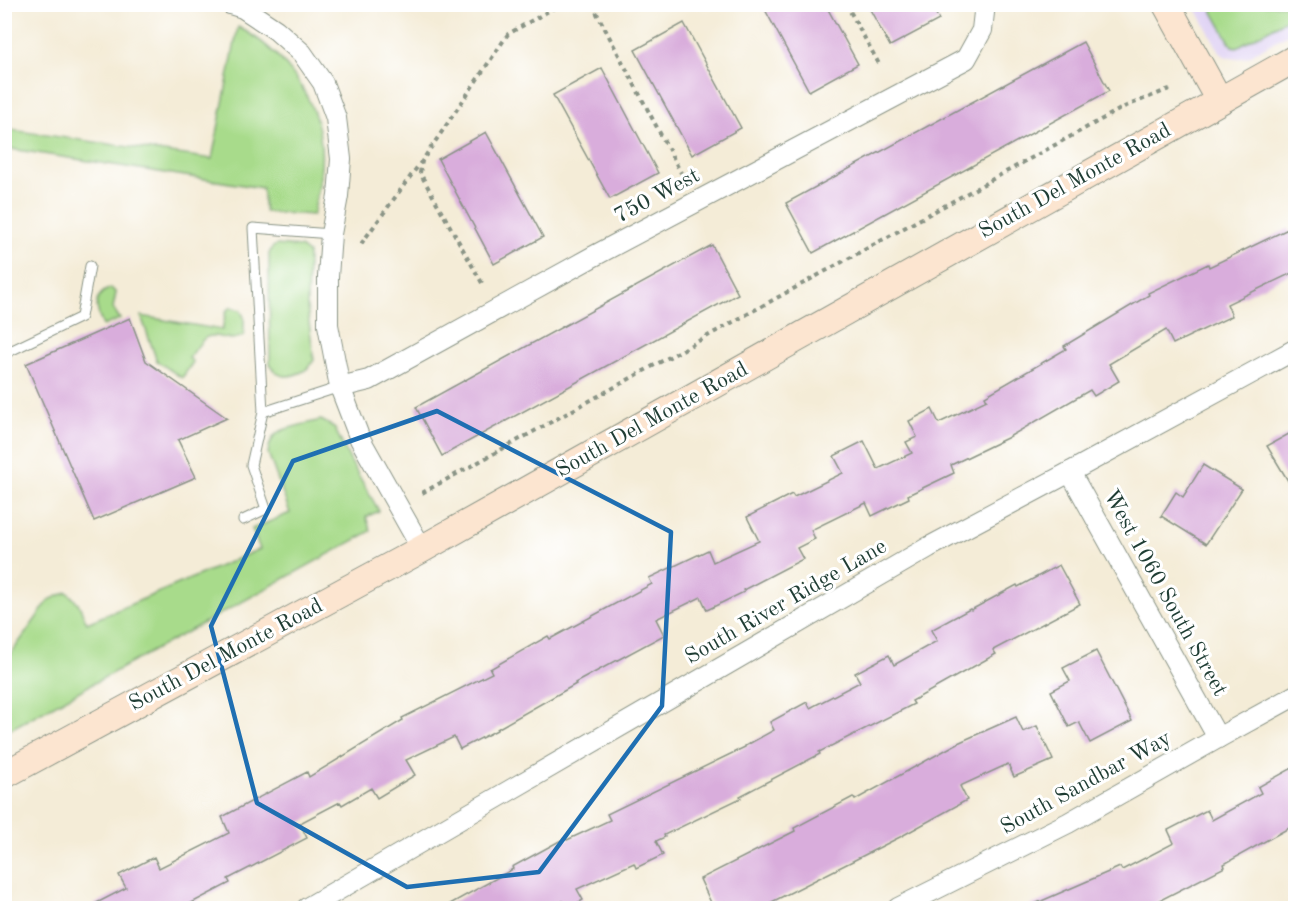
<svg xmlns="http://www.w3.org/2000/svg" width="1300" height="913" viewBox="0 0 1300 913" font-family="'Old Standard TT',serif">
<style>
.built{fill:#e1d4f4}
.green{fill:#a8db8b;stroke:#648c60;stroke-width:1.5}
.building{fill:#d9addc}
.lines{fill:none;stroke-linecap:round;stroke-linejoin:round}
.lane-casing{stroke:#8a9486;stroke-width:11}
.street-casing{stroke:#8a9486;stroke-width:22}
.secondary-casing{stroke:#8a9486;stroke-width:29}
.path{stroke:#8a9486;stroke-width:4;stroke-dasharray:4.5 4.5;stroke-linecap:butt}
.lane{stroke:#fff;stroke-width:9}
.street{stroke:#fff;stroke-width:20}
.secondary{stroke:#fce5d0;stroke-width:27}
.marked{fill:none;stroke:#1f6fb2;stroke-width:4.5;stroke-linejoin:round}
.labels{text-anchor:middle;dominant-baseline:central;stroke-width:6;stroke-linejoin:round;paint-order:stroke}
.street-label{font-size:22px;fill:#1f3d34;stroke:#fff}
</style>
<rect width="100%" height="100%" fill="#fff"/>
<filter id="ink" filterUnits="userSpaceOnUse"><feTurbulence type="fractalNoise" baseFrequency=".0167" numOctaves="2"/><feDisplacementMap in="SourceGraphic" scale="12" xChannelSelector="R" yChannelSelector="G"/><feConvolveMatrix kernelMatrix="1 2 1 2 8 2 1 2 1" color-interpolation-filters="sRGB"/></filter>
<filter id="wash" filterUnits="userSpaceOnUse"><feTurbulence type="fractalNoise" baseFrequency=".008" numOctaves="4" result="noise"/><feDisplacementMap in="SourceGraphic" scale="24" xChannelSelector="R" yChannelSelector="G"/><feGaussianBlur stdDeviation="1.35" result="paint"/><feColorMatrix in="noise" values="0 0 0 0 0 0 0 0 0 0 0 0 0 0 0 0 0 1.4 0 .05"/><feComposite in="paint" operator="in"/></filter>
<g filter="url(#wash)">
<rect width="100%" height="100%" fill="#f4ecd7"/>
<path class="built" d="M1194,5H1295V30L1247,57L1235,59L1224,56L1218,49Z"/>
<g class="green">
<path d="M1209,5H1295V15L1237,47L1232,46Z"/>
<path d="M238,27C278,47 313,91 320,136C324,162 319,189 313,215L265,212L262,188L5,148V129L212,159Z"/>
<path d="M276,245L300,247L308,253L307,307L314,360C311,364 308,369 304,371C290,378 276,379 270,364L269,254L272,248Z"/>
<path d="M111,288L116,293L113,308L120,319L103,326C97,311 90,296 111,288Z"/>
<path d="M231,307L240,310L244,317V335C230,345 215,331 205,338C199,343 194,352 189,358L193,362L182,378L157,361L141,316L222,330L226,311Z"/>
<path d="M321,420L334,427L351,462L379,511L366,517L371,531L5,732V662L49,600L67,592L78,603L87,623L260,549L252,529L290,513L268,453C269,445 271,437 279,432C288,427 310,423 321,420Z"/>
</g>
<g id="blocks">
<g class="building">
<path d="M762,4H825L858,64L809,91Z"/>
<path d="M867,4H931L939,20L890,46Z"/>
<path d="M684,23L741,128L692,155L635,50Z"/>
<path d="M1083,42L1109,91L813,253L786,203Z"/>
<path d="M602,68L658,173L610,199L553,95Z"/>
<path d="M486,132L543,237L494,264L438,159Z"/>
<path d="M1288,229L1296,244V271L1227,304L1232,316L1173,344L1166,330L1109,364L1119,381L1094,396L1090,390L1007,438L951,465L954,473L908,495L909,498L872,516L866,503L811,530L815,539L797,548L803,559L743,590L744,592L707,610L701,597L656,619L664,635L575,683L576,684L497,729V730L460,749L454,737L406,760L415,775L377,798L371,788L342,805L340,802L300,823L307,838L228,879L230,883L180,909H85L126,888L119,875L154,857L159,868L229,833L222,817L307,772L309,777L403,720L402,718L492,673L490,669L548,636L550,639L652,584L649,578L708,550L713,562L759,541L747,517L792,494L794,497L843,473L834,456L864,441L878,469L912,453L906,442L917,437L909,421L932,409L939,423L987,400L985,396L1066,349L1064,346L1149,295L1148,293L1208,264L1209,267Z"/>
<path d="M712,245L738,294L442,456L416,407Z"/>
<path d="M130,318L146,361L227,418L178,440L196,477L94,521L26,364Z"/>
<path d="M1296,430V494L1267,446Z"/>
<path d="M1203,465L1242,489L1206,544L1161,516L1176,492L1183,497Z"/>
<path d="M1059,565L1080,604L993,650L996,654L912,701L914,704L819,752L820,754L740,796L741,798L664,835L665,837L656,841L663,855L636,868L634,863L577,889L583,900L568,909L563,901L548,909H441L513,869L512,867L565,838L567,840L610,820L607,814L745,747V746L774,730L770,722L807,702L810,708L860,682L855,673L889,655L894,665L937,641L931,630L970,609L971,610L1017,585L1018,587Z"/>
<path d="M1096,651L1132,721L1090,743L1079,722L1069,727L1051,691L1070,681L1063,668Z"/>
<path d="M1016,717L1023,732L1037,726L1053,760L1014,777L1008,764L960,786L967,800L900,837L758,909H714L700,879L795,831L794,828L853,797L855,800L960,742Z"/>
<path d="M1296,766V824L1224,864L1225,867L1143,909H1023L1120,867L1122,870L1174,843L1168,830L1207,810L1212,820L1261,793L1258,787Z"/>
</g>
</g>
</g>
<g filter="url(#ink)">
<use href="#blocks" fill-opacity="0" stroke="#8a9486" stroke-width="1.5"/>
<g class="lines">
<defs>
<g id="lane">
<path d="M4,354L81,317L90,266"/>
<path d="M263,412L340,387"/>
<path d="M243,520L266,509L251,465L263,412L253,228L331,234"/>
</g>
<g id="street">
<path d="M230,4L243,8L276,30L302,53L323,83L336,118L341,159L338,196L331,234L328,277V325L340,387L360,439L422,549"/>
<path d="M340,387L369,380L594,256L966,59L982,30L985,4"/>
<path d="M1070,472L1218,738"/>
<path d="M307,908L929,547L1070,472L1296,349"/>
<path d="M898,908L1068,823L1218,738L1296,695"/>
</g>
<g id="secondary">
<path d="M1166,4L1219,100"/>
<path d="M4,775L422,549L1296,58"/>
</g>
</defs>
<use href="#lane" class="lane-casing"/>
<use href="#street" class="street-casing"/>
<use href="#secondary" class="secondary-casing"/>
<g class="path">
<path d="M592,4L681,173"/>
<path d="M846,4L879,64"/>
<path d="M361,244L421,162"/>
<path d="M482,283L420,173L422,161L508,34L561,4"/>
<path d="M422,493L1124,107L1172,88"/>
</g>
<use href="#lane" class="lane"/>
<use href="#street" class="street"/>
<use href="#secondary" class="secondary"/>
</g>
</g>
<path class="marked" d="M437,411L671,532L662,706L539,872L407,887L257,803L211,626L293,461Z"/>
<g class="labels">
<g class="street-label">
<text transform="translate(1075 181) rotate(-29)">South Del Monte Road</text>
<text transform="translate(657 196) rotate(-28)">750 West</text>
<text transform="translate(652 420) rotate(-29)">South Del Monte Road</text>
<text transform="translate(1165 593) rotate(61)">West 1060 South Street</text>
<text transform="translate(786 602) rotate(-30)">South River Ridge Lane</text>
<text transform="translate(226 655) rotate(-28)">South Del Monte Road</text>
<text transform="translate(1086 783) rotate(-29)">South Sandbar Way</text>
</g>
</g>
<rect width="1300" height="913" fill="none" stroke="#fff" stroke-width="24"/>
</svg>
